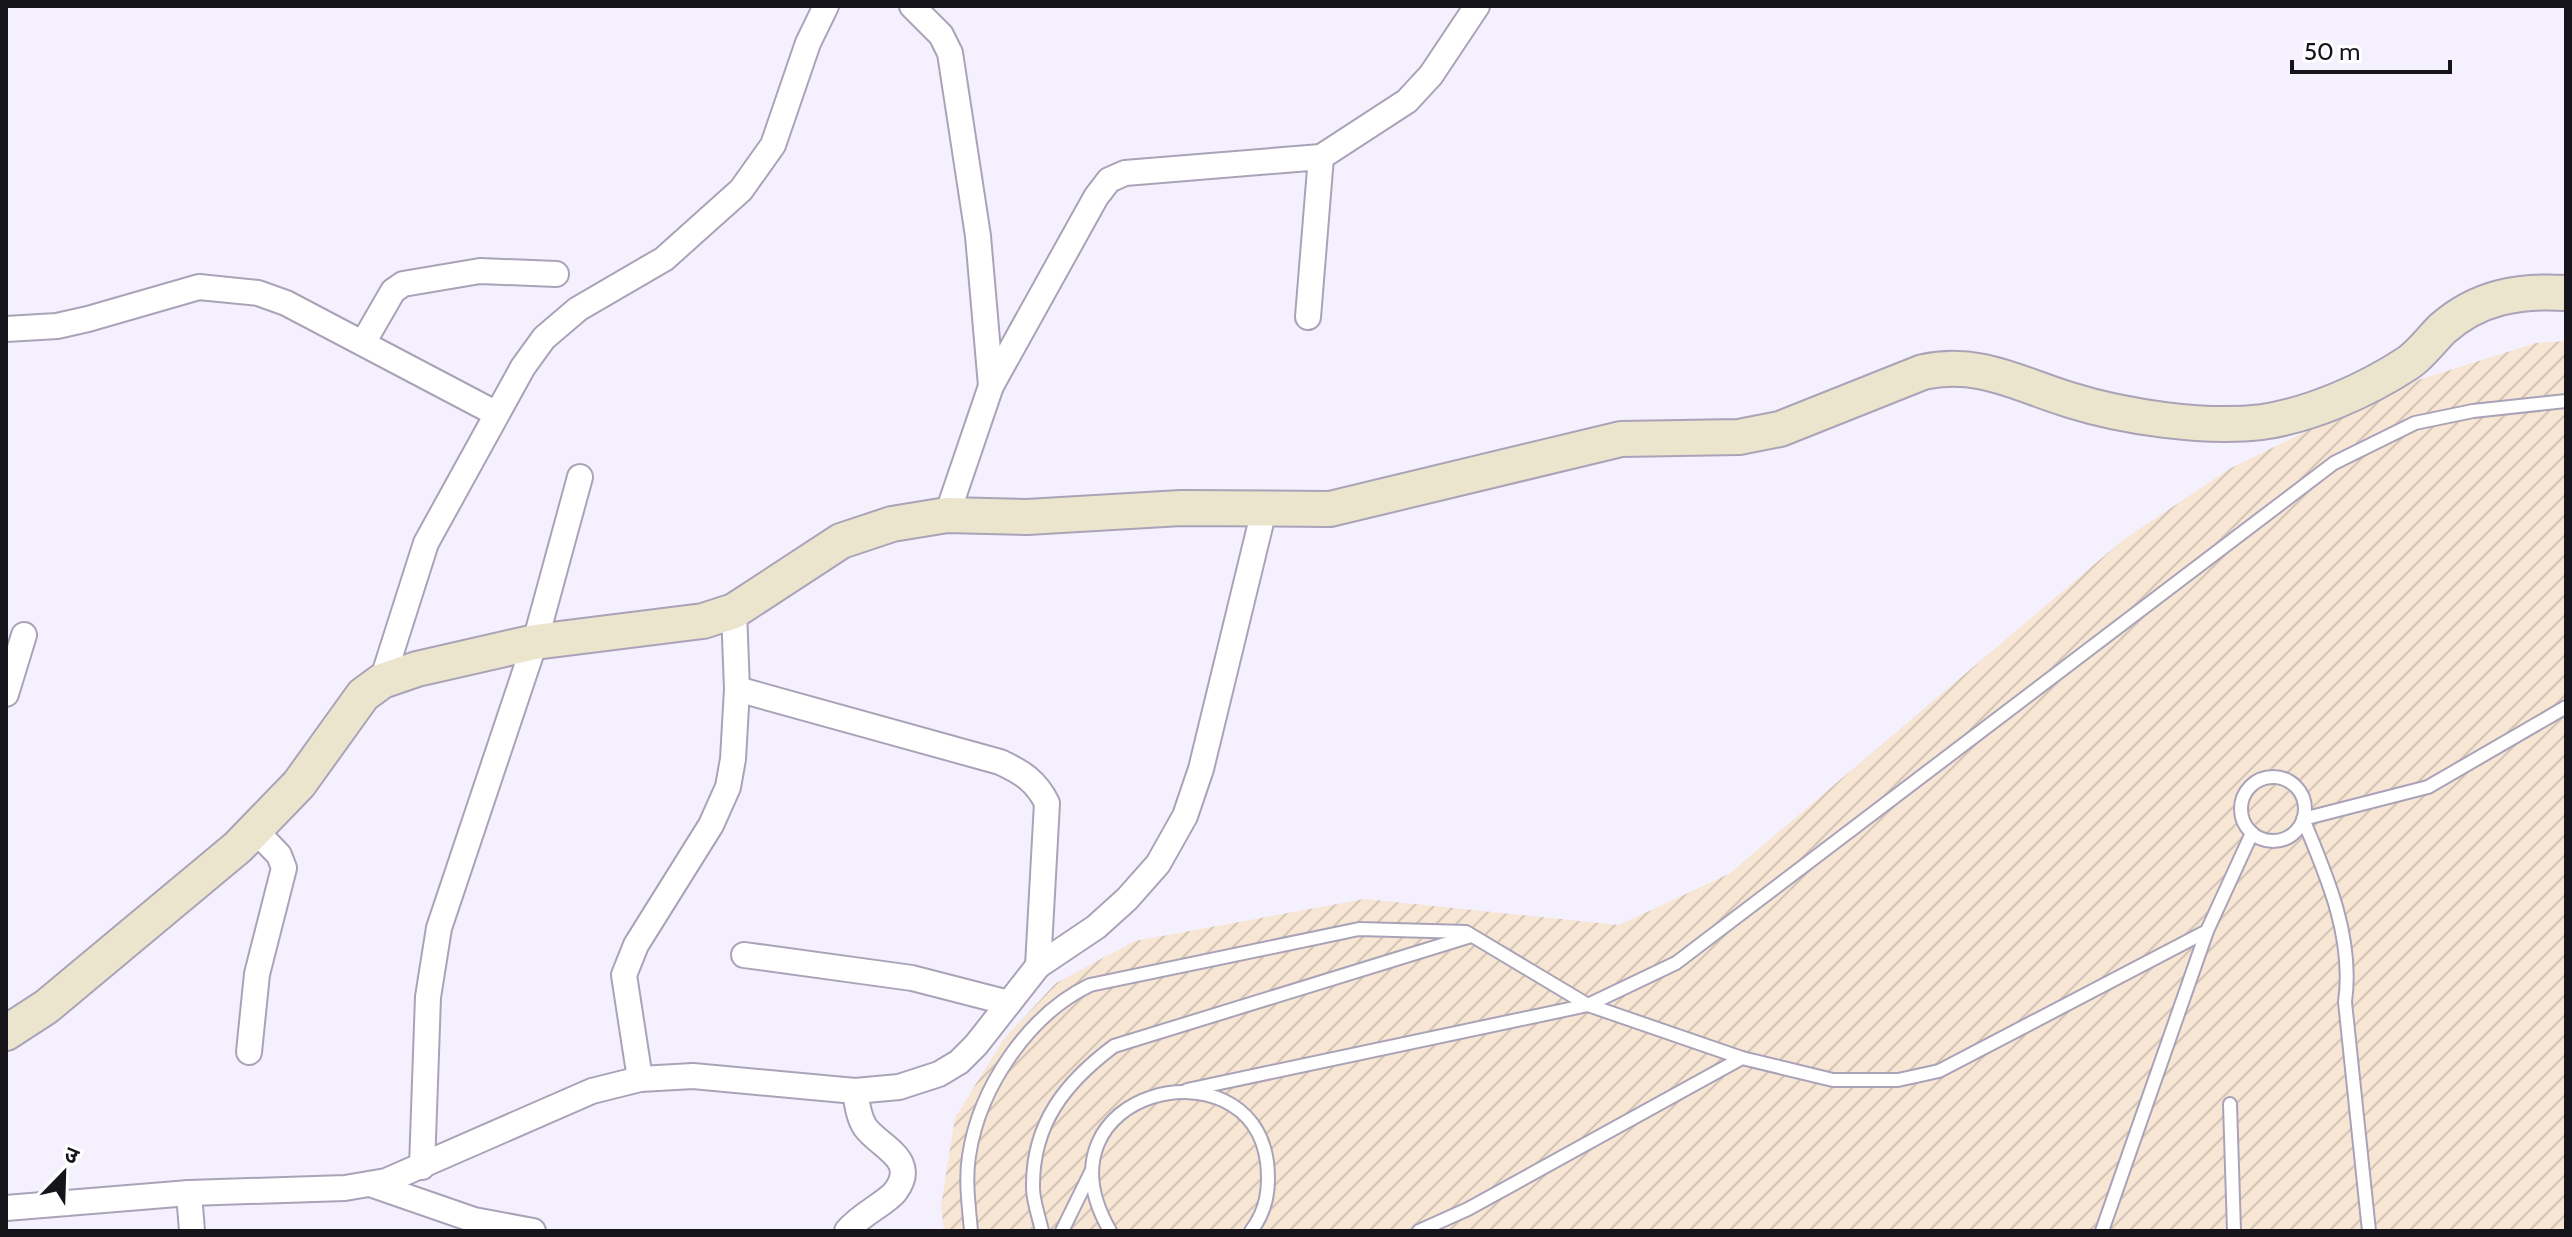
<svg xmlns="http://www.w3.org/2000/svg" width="2572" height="1237" viewBox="0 0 2572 1237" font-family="Cabin,'Noto Sans Devanagari',sans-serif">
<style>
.industrial{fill:url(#industrial-furrows)}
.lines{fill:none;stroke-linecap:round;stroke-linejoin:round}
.lane-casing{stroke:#aaa3b8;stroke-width:16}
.street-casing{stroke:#aaa3b8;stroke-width:28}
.secondary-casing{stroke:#aaa3b8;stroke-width:38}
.lane{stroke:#fff;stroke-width:12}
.street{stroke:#fff;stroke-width:24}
.secondary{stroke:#ece5ce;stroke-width:34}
</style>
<defs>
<pattern id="industrial-furrows" width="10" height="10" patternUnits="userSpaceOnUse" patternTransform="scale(2)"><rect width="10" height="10" fill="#f7e6d4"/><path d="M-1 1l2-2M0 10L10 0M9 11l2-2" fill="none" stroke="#d3c4b5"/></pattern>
</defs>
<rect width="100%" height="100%" fill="#f5f0fe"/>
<path class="industrial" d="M2566,341V1231H944L941,1206L955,1118L1003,1040L1056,983L1135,941L1365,899L1619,925L1729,874L2123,540L2231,468L2399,386L2536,343Z"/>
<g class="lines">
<defs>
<g id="lane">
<circle cx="2273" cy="809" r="32"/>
<path d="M1187,1090L1588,1005L1676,963L2334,463L2415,423L2473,411L2566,401"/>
<path d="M2230,1104L2234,1231"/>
<path d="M971,1231C969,1207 965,1181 969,1156C979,1088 1028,1015 1090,985L1359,929L1466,932L1588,1005L1742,1058L1833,1080H1898L1939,1071L2207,931L2252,833"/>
<path d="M1042,1231C1039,1217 1033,1201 1033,1188C1032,1123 1066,1082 1114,1046L1471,936"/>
<path d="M1062,1231L1091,1172"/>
<path d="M1110,1231C1029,1090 1250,1038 1267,1162C1270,1188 1267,1210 1251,1231"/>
<path d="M1419,1231L1468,1209L1742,1058"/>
<path d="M2102,1231L2207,931"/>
<path d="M2369,1231L2345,1002C2354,938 2327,876 2303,819L2428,787L2566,707"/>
</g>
<g id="street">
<path d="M912,6L941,35L950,53L978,236L991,386"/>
<path d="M1321,157L1407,101L1431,75L1477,6"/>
<path d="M6,329L57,326L88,319L199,287L258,293L286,303L495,413"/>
<path d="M363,343L393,291L403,284L480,271L556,274"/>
<path d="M947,515L991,386L1096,197L1109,180L1125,173L1321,157L1308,317"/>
<path d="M382,681L426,543L523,367L544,338L578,309L664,259L741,190L773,145L808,43L826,6"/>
<path d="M737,689L1000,762C1022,772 1036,781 1047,803L1038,966"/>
<path d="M6,694L24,635"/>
<path d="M744,955L912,978L1009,1003"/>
<path d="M249,1052L257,974L284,868L279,855L255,830"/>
<path d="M640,1079L624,975L636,945L711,825L728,787L733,759L737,689L734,611"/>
<path d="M422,1167L428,997L439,928L535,642L580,477"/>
<path d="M370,1184L474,1220L533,1231"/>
<path d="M189,1193L192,1231"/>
<path d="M6,1208L189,1193L345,1188L386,1181L592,1091L640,1079L693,1076L855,1091L899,1087L939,1074L959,1062L976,1045L1038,966L1096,927L1127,899L1158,864L1185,816L1201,769L1264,510"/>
<path d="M847,1231C861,1214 885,1204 895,1192C920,1159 879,1147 865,1127C858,1116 857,1103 855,1091"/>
</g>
<path id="secondary" d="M6,1033L46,1007L238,847L299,784L363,695L382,681L417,669L535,642L703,621L734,611L841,541L892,524L947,515L1027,517L1181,508L1330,509L1621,439L1739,437L1780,429L1923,372C1979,360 2018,384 2070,400C2124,417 2205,429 2262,422C2311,415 2367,390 2408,363C2421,354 2431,340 2442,329C2478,297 2519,290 2566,293"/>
</defs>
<use href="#lane" class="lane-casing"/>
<use href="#street" class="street-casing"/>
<use href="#secondary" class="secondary-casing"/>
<use href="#lane" class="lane"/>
<use href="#street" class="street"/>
<use href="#secondary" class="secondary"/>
</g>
<rect width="2572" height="1237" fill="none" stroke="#16141b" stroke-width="16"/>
<g transform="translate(64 1173) rotate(23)" stroke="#ffffff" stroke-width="6" paint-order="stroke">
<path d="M0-6L14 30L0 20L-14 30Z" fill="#16141b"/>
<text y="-12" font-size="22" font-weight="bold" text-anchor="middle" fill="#16141b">उ</text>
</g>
<path d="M2292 60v12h158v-12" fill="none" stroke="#16141b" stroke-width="4"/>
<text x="2304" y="60" font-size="24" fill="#16141b" stroke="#ffffff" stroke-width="6" paint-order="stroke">50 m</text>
</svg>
